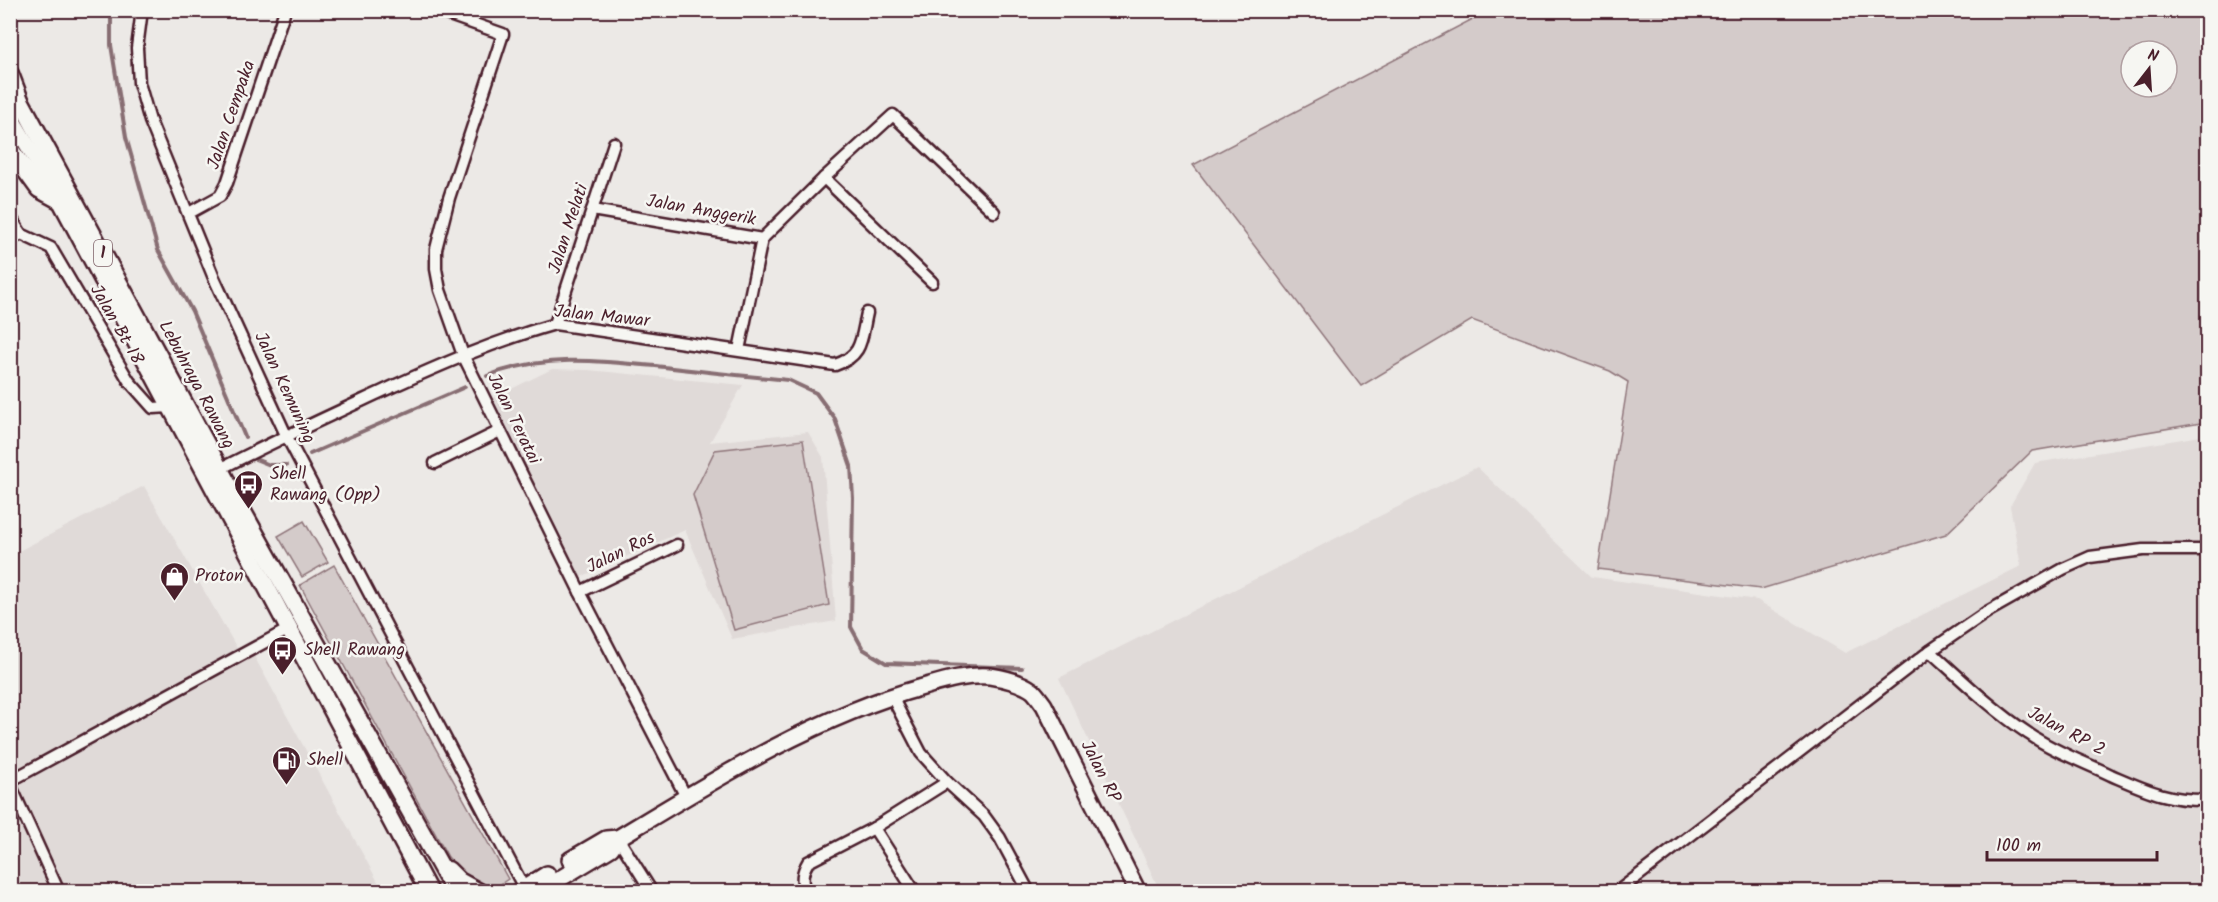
<svg xmlns="http://www.w3.org/2000/svg" width="2218" height="902" viewBox="0 0 2218 902" font-family="Kalam,sans-serif">
<style>
.built{fill:#e0dad8}
.green{fill:#d4cbca;stroke:#8f757a;stroke-width:1.5;fill-rule:evenodd}
.lines{fill:none;stroke-linecap:round;stroke-linejoin:round}
.stream{stroke:#886e73;stroke-width:4}
.street-casing{stroke:#4a1f2b;stroke-width:15}
.secondary-casing{stroke:#4a1f2b;stroke-width:20}
.primary-casing{stroke:#4a1f2b;stroke-width:21}
.street{stroke:#f6f6f2;stroke-width:10}
.secondary{stroke:#f6f6f2;stroke-width:15}
.primary{stroke:#f6f6f2;stroke-width:16}
.labels{text-anchor:middle;dominant-baseline:central;stroke-width:5;stroke-linejoin:round;paint-order:stroke}
.shield{fill:#f6f6f2;stroke:#7e6067;stroke-width:1.5}
.shield-label{font-size:16px;font-weight:bold;fill:#4a1f2b}
.street-label{font-size:18px;fill:#4a1f2b;stroke:#f6f6f2}
.poi-label{font-size:18px;fill:#4a1f2b;stroke:#f6f6f2;text-anchor:start}
</style>
<rect width="100%" height="100%" fill="#ece9e6"/>
<filter id="ink" filterUnits="userSpaceOnUse"><feTurbulence type="fractalNoise" baseFrequency=".0167" numOctaves="2"/><feDisplacementMap in="SourceGraphic" scale="12" xChannelSelector="R" yChannelSelector="G"/><feConvolveMatrix kernelMatrix="1 2 1 2 8 2 1 2 1" color-interpolation-filters="sRGB"/></filter>
<g filter="url(#ink)">
<g class="built">
<path d="M552,369L588,370L743,385L710,442L808,432L823,457L836,621L732,639L685,530L581,577L493,398Z"/>
<path d="M2207,435V891H1160L1059,678L1477,467L1592,577L1757,600L1845,653L2021,566L2010,506L2035,463Z"/>
<path d="M144,486L238,650L11,774V555Z"/>
<path d="M254,656L383,891L11,892V787Z"/>
</g>
<g class="green">
<path d="M1490,10L2207,11V422L2032,451L1946,534L1761,589L1598,569L1628,382L1610,371L1472,320L1361,386L1193,165ZM2131,51H2167V87H2131Z"/>
<path d="M803,440L829,605L734,630L693,495L715,450Z"/>
<path d="M304,521L328,562L302,577L278,536Z"/>
<path d="M334,565L508,879L493,889C470,884 463,874 448,857L300,585Z"/>
</g>
<g class="lines">
<g class="stream">
<path d="M111,10V45L126,137L158,250L192,311L245,437"/>
<path d="M487,376C545,353 604,361 664,367C705,372 746,376 788,380L816,393L835,419L851,466L853,498L851,627L863,649L886,663L1022,668"/>
<path d="M310,454L465,387"/>
<path d="M255,459L270,465H286"/>
</g>
<defs>
<g id="street">
<path d="M142,10L137,48L139,83L150,121L214,278L286,435L524,888"/>
<path d="M435,10L503,34L449,198L436,249V269L440,290L463,355L580,592L686,797"/>
<path d="M824,178L932,282"/>
<path d="M592,210L762,239L739,350"/>
<path d="M189,213L220,196L227,183L285,10"/>
<path d="M10,216L21,234"/>
<path d="M762,239L824,178L893,115L994,212"/>
<path d="M10,240L21,234L51,248L129,381L153,408L170,407"/>
<path d="M555,324L614,143"/>
<path d="M435,463L500,431"/>
<path d="M220,469C274,441 329,416 385,390C440,365 495,341 555,324L835,365C863,356 861,339 867,313"/>
<path d="M580,592L677,545"/>
<path d="M1930,651C1962,680 1993,710 2029,734C2053,751 2084,762 2111,775C2146,790 2168,801 2208,800"/>
<path d="M891,695L921,753L947,782L984,816L1000,838L1029,892"/>
<path d="M10,781L289,629"/>
<path d="M10,784L59,892"/>
<path d="M874,828L915,892"/>
<path d="M618,838L652,892"/>
<path d="M805,892C801,880 802,872 808,862L874,828L947,782"/>
<path d="M1617,892L1930,651L1987,612L2063,569L2090,557L2143,550H2208"/>
</g>
<g id="secondary">
<path d="M10,116L61,201"/>
<path d="M570,860L606,839L618,838"/>
<path d="M518,892L547,874"/>
<path d="M538,892L611,848L618,838C712,781 816,716 923,687C944,681 967,674 990,676C1003,678 1023,683 1033,691C1037,695 1041,701 1044,705L1138,892"/>
</g>
<g id="primary">
<path d="M10,74L20,100L243,512L455,892"/>
<path d="M10,149L39,189L61,201L429,892"/>
<path d="M448,870L459,881L479,892"/>
</g>
</defs>
<use href="#street" class="street-casing"/>
<use href="#secondary" class="secondary-casing"/>
<use href="#primary" class="primary-casing"/>
<use href="#street" class="street"/>
<use href="#secondary" class="secondary"/>
<use href="#primary" class="primary"/>
</g>
</g>
<defs>
<symbol id="bus-pin" viewBox="-11 -11 22 30"><path d="M0 17L-7.5 6A9.5 9.5 0 1 1 7.5 6Z" fill="#4a1f2b" stroke="#f6f6f2"/><path d="M-5-6H5V4H4V6H2V4H-2V6H-4V4H-5ZM-3.5-4V0h7V-4ZM-3.5 1.2v1.5H-2V1.2ZM2 1.2v1.5H3.5V1.2Z" fill="#fff"/></symbol>
<symbol id="shop-pin" viewBox="-11 -11 22 30"><path d="M0 17L-7.5 6A9.5 9.5 0 1 1 7.5 6Z" fill="#4a1f2b" stroke="#f6f6f2"/><path d="M-5-2.5h2.3a2.7 3.5 0 0 1 5.4 0H5L5.5 6h-11ZM-1.5-2.5h3a1.5 2.3 0 0 0-3 0Z" fill="#fff"/></symbol>
<symbol id="fuel-pin" viewBox="-11 -11 22 30"><path d="M0 17L-7.5 6A9.5 9.5 0 1 1 7.5 6Z" fill="#4a1f2b" stroke="#f6f6f2"/><path d="M-5.5-6h7V0h2V4h1.3V-2.5L3-4.5l.8-.8L6-3V5H2.5V1h-1V6h-7ZM-4.2-4.7v3.2H.2V-4.7Z" fill="#fff"/></symbol>
</defs>
<g fill-rule="evenodd">
<use href="#bus-pin" x="232" y="468" width="33" height="45"/>
<use href="#shop-pin" x="158" y="560" width="33" height="45"/>
<use href="#bus-pin" x="266" y="634" width="33" height="45"/>
<use href="#fuel-pin" x="270" y="744" width="33" height="45"/>
</g>
<g class="labels">
<rect class="shield" x="94" y="240" width="18" height="26" rx="4.5"/>
<g class="shield-label">
<text x="103" y="253">1</text>
</g>
<g class="street-label">
<text transform="translate(232 115) rotate(-71)">Jalan Cempaka</text>
<text transform="translate(701 211) rotate(10)">Jalan Anggerik</text>
<text transform="translate(569 229) rotate(-72)">Jalan Melati</text>
<text transform="translate(602 317) rotate(6)">Jalan Mawar</text>
<text transform="translate(116 325) rotate(60)">Jalan Bt 18</text>
<text transform="translate(196 385) rotate(62)">Lebuhraya Rawang</text>
<text transform="translate(284 388) rotate(65)">Jalan Kemuning</text>
<text transform="translate(513 419) rotate(64)">Jalan Teratai</text>
<text transform="translate(621 553) rotate(-26)">Jalan Ros</text>
<text transform="translate(2066 732) rotate(28)">Jalan RP 2</text>
<text transform="translate(1100 772) rotate(63)">Jalan RP</text>
</g>
<g class="poi-label">
<text x="270" y="474">Shell<tspan x="270" dy="21">Rawang (Opp)</tspan></text>
<text x="195" y="576">Proton</text>
<text x="304" y="650">Shell Rawang</text>
<text x="307" y="760">Shell</text>
</g>
</g>
<rect width="2218" height="902" fill="none" stroke="#f6f6f2" stroke-width="36"/>
<rect x="18" y="18" width="2182" height="866" fill="none" stroke="#4a1f2b" stroke-width="2" filter="url(#ink)"/>
<g transform="translate(2149 69) rotate(17)"><circle r="28" fill="#f6f6f2" stroke="#b1a0a2" stroke-width="1.5"/>
<path d="M0-4.5L10 22L0 15L-10 22Z" fill="#4a1f2b"/>
<text y="-9" font-size="16" font-weight="bold" text-anchor="middle" fill="#4a1f2b">N</text>
</g>
<path d="M1987 851v9h170v-9" fill="none" stroke="#4a1f2b" stroke-width="3"/>
<text x="1996" y="851" font-size="18" fill="#4a1f2b" stroke="#f6f6f2" stroke-width="4.5" paint-order="stroke">100 m</text>
</svg>
